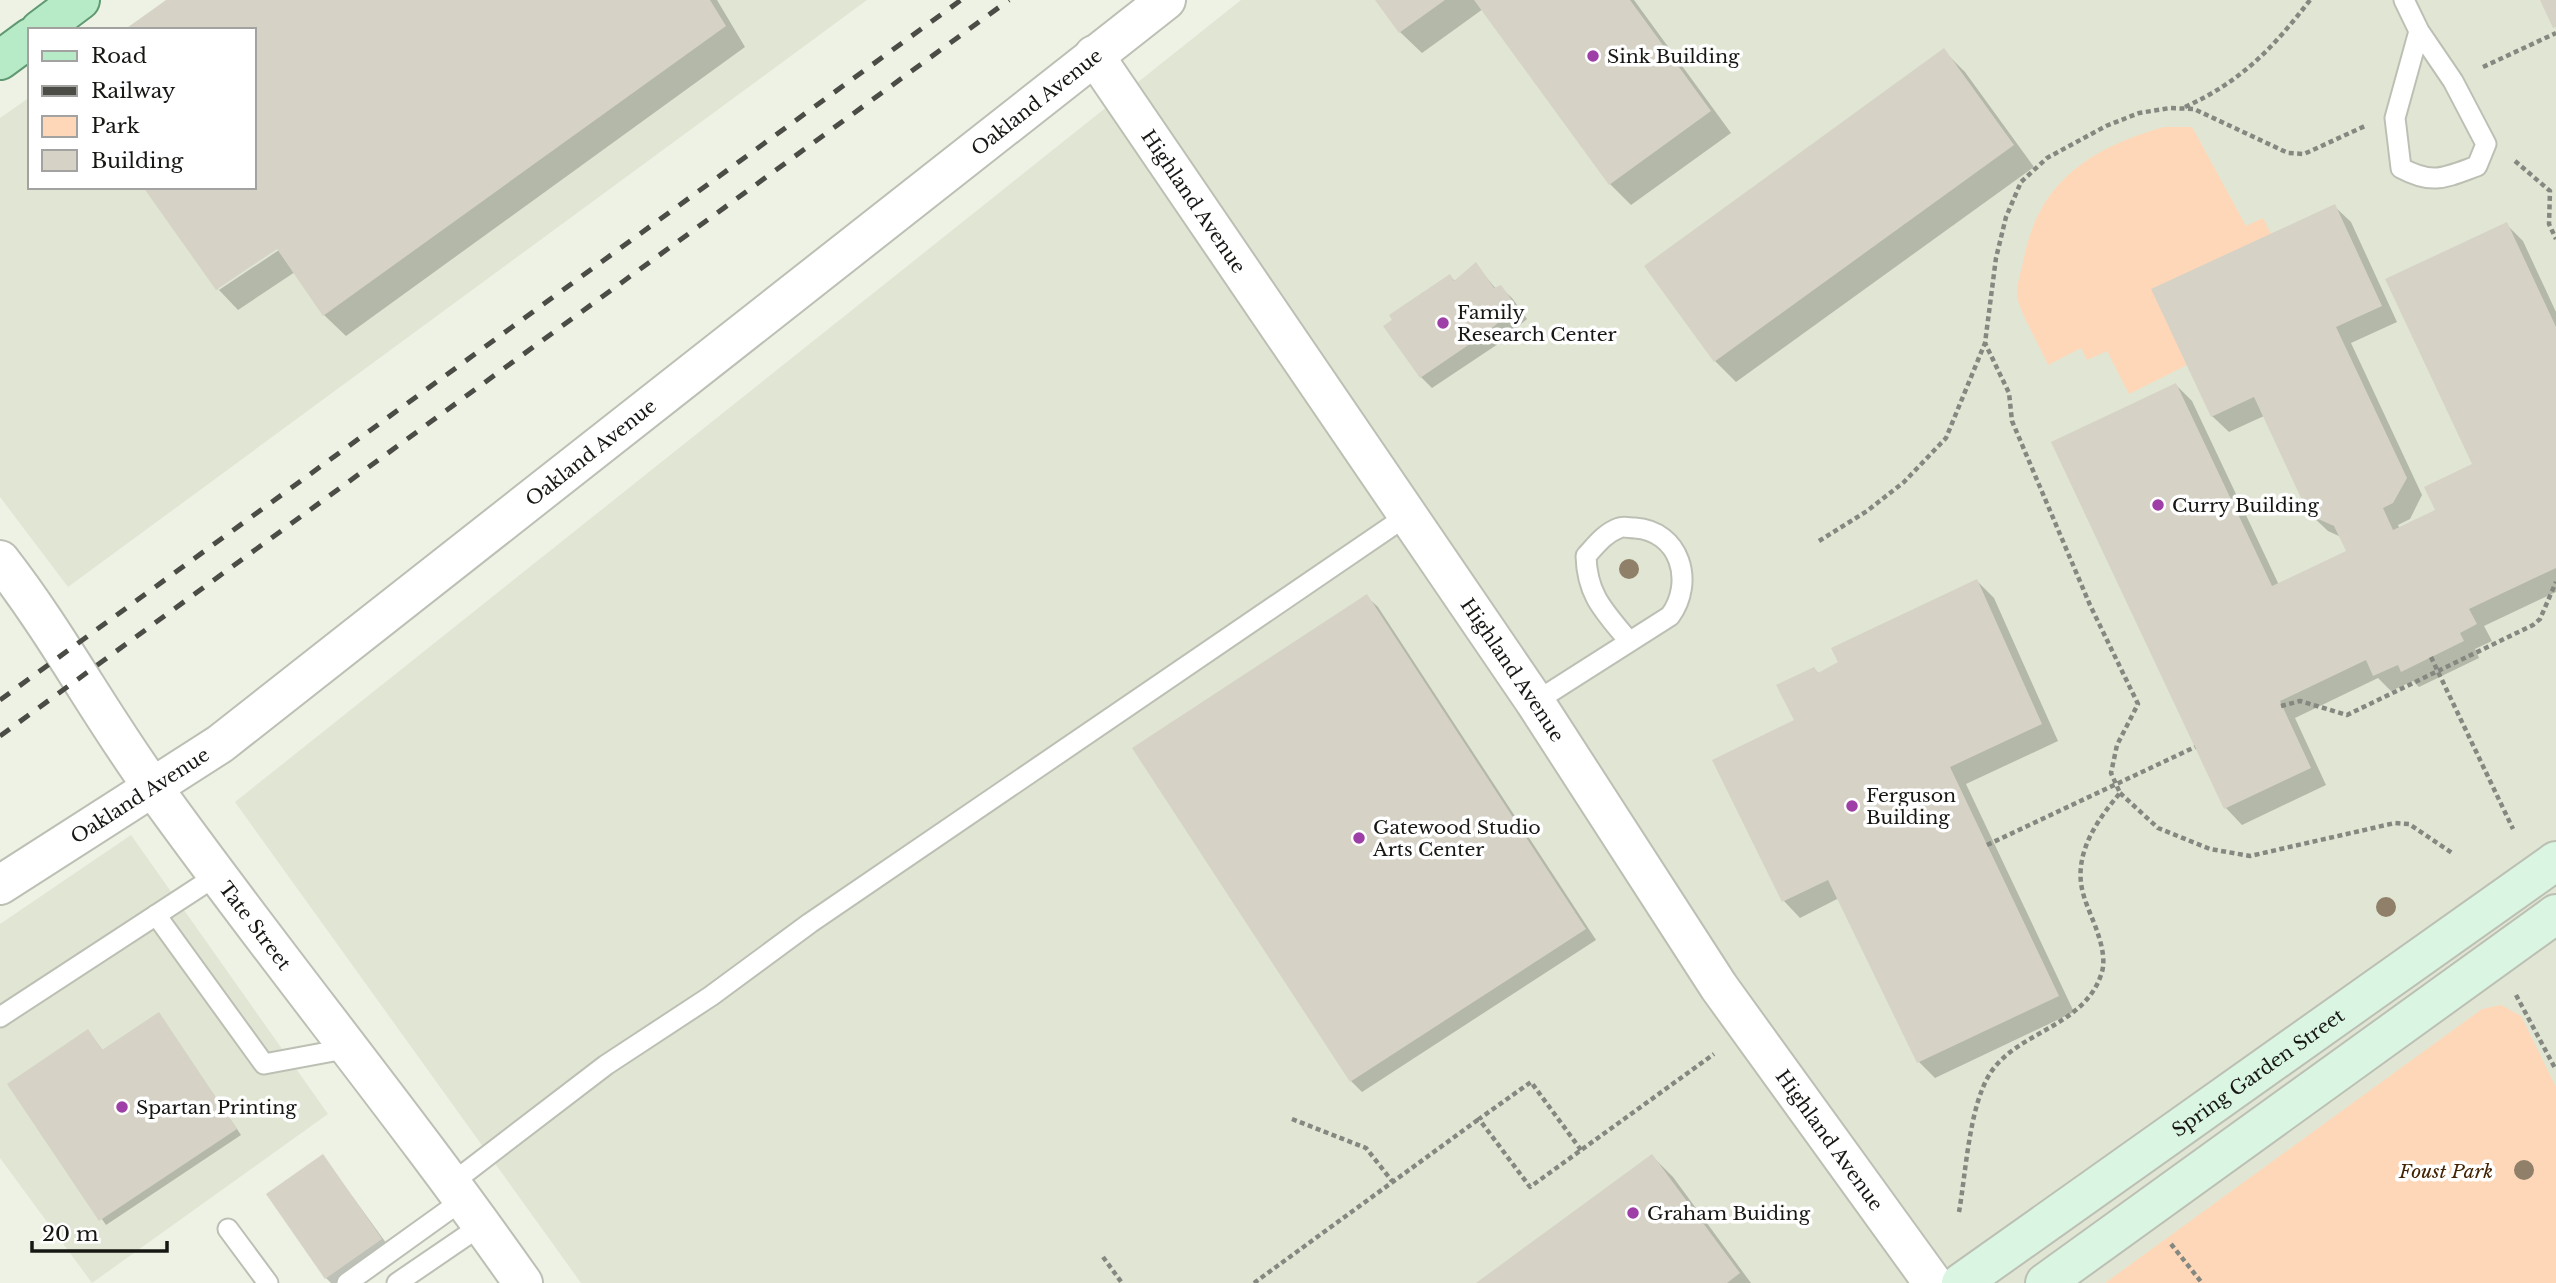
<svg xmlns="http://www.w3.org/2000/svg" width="2556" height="1283" viewBox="0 0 2556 1283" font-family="'Libre Baskerville',serif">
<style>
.built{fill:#e0e6d3}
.green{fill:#fed7b9}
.shadow{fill:#0003}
.building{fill:#d7d2c6}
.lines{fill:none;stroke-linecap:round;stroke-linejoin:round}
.service-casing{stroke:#bcc0b4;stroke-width:23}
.minor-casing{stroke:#bcc0b4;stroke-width:42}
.tertiary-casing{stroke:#bcc0b4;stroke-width:42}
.secondary-casing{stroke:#bcc0b4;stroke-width:42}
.primary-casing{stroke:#609971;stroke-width:42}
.path{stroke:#858880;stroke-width:4.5;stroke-dasharray:5 3.5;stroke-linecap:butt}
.service{stroke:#fff;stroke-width:19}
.minor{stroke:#fff;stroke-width:38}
.tertiary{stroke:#fff;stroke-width:38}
.secondary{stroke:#dbf5e3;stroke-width:38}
.primary{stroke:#b7ebc8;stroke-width:38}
.rail{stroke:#4a4c45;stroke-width:5;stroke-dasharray:12 12;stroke-linecap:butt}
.path-bridge{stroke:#858880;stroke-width:4.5;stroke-dasharray:5 3.5;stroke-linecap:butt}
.tree{fill:#908069}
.poi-dot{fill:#9e3fa7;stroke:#fff;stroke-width:2.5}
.labels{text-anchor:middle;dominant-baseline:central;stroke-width:7;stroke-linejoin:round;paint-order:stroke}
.poi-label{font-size:19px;fill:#171814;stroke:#fff;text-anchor:start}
.street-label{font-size:19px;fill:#171814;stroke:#fff}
.park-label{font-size:19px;font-style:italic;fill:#442303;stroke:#fff}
</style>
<rect width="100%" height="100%" fill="#edf2e5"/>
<g class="built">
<path d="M167,0H867L68,587L0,497V118L30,97V187H254V30Z"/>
<path d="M1241,0H2556V1283H581L235,802Z"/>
<path d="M131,835L328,1114L92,1283L0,1158V924Z"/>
</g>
<g class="green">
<path d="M2164,127H2192L2246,226L2263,218L2271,234L2152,289L2187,365L2129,394L2107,351L2087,360L2081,348L2048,365C2042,350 2018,309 2017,296C2016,284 2022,269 2024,258C2039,180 2093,147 2164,127Z"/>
<path d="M2501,1005L2521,1016L2556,1087V1283H2105L2482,1009Z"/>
</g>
<g class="shadow">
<path d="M170,0H717L745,47L346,336L324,315L295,272L238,310L219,290L285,246L283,243L218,286V290L145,187H254V30Z"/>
<path d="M1377,0H1634L1731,133L1631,205L1610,184L1483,9L1422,53L1400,32Z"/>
<path d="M1944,51L1965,72L2034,167L1736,382L1715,361Z"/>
<path d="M2334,206L2351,222L2397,322L2351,343L2422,495L2410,519L2398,525L2400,529L2437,511L2474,465L2506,224L2523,241L2556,312V592L2484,626L2492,641L2475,649L2479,658L2419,687L2413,681L2391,691L2378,678L2295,718L2326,785L2242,825L2226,808L2054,442L2176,385L2192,401L2279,585L2348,552L2341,537L2328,531L2310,514L2264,416L2229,432L2212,416Z"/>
<path d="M1476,265L1496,289L1500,287L1512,298L1527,319L1498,344L1432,388L1421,377L1450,276L1456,282Z"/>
<path d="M1977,581L1994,598L2058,741L1966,784L2074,1012L1935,1078L1918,1061L1839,898L1800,918L1784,901L1796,721L1814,669L1820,674Z"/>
<path d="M1366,596L1378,607L1596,940L1362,1092L1351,1081Z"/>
<path d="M159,1014L241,1135L106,1225L10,1085L93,1037L103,1051Z"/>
<path d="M323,1156L392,1251L346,1283H331L326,1278Z"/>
<path d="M1652,1156L1673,1177L1751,1283H1479Z"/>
</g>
<g class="building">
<path d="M166,0H710L726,26L323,316L277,249L216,290L143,187H254V30H124Z"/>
<path d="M1375,0H1445L1399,33Z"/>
<path d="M1474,0H1630L1711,111L1609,185Z"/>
<path d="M2540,0H2556V27L2553,28Z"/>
<path d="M1944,48L2014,145L1714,362L1644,266Z"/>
<path d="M2335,204L2382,306L2336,327L2407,478L2393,503L2383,508L2393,530L2435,510L2424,487L2472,464L2385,279L2507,222L2556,327V568L2469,609L2477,624L2460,633L2464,641L2401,672L2398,665L2373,676L2366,660L2280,701L2311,768L2224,809L2051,442L2176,383L2272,586L2346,551L2334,526L2309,515L2254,397L2211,417L2151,289Z"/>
<path d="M1476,262L1494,288L1501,285L1517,307L1486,333L1420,378L1383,326L1392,320L1389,315L1450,274L1454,281Z"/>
<path d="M1977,579L2042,724L1950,767L2059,996L1917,1063L1828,880L1782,902L1712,760L1794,720L1776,685L1814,667L1818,673L1838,662L1831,648Z"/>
<path d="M1367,594L1586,929L1350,1082L1132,748Z"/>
<path d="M159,1012L237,1129L99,1221L7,1084L88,1029L102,1050Z"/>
<path d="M323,1154L382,1239L325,1279L266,1194Z"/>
<path d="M1652,1154L1740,1273L1727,1283H1476Z"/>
</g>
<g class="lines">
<defs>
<g id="service">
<path d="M2404,0L2419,31L2453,81L2486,144L2477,166C2444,178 2433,185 2401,168L2395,118L2419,31"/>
<path d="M1535,702L1670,616C1695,582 1680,531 1635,528C1630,528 1623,526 1619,528C1605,533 1596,545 1586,556C1587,595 1604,611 1628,640"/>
<path d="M156,915L264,1064L350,1048"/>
<path d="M0,1017L219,874"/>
<path d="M452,1183L606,1065L711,996L810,923L1408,515"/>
<path d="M228,1229L268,1283"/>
<path d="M347,1283L464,1199"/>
<path d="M397,1283L482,1225"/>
</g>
<g id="minor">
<path id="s1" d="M1094,55L1535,702L1719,987L1933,1283"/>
<path id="s2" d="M0,885L220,744L1166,0"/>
</g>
<g id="tertiary">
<path id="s3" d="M0,560C57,633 100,715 154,789C274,956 405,1115 523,1283"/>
</g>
<g id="secondary">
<path id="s4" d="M1961,1283L2556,861"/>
<path d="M2045,1283L2556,914"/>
</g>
<g id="primary">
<path d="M40,30L80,0"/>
<path d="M0,60L30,38"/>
</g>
</defs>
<use href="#service" class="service-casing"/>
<use href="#minor" class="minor-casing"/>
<use href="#tertiary" class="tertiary-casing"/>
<use href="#secondary" class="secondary-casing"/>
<use href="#primary" class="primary-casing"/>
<g class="path">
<path d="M2483,67L2556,33"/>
<path d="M2185,107C2242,81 2273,48 2310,0"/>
<path d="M2515,161L2550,191L2549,224L2556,239"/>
<path d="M1819,541L1867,511L1904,482L1946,438L1985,343L1996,258L2006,217L2021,182L2047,158L2106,126L2139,113L2170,108L2194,109L2288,153L2304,154L2365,126"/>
<path d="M2431,657L2513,829"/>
<path d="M2281,706L2300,701L2347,715L2533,625L2540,619L2556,582"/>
<path d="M2120,793L2158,828L2210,849L2250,856L2395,823L2409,824L2452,853"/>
<path d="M2516,995L2556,1070"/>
<path d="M1292,1119L1366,1148L1392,1181"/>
<path d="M1581,1150L1531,1082L1479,1119L1530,1187L1714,1054"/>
<path d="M1959,1212C1966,1173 1969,1105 1991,1072C2019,1031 2083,1027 2101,975C2106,962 2102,946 2098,934C2093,918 2083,900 2081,883C2077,848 2099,818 2120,793L2111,773L2117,745L2138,704L2090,605L2012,421L2009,393L1985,343"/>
<path d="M2171,1244L2202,1283"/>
<path d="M1103,1257L1122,1283"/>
<path d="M1254,1283L1479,1119"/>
</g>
<use href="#service" class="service"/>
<use href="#minor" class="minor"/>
<use href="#tertiary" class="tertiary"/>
<use href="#secondary" class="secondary"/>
<use href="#primary" class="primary"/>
<g class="rail">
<path d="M0,700L961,0"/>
<path d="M0,736L1009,0"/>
</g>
<path class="path-bridge" d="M1987,845L2195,747"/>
</g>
<g class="tree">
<circle cx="1629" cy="569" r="10"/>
<circle cx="2386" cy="907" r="10"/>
<circle cx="2524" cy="1170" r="10"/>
</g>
<g class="poi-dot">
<circle cx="1593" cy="56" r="7"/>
<circle cx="1443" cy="323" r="7"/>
<circle cx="2158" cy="505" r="7"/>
<circle cx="1852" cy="806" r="7"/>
<circle cx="1359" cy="838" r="7"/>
<circle cx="122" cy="1107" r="7"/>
<circle cx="1633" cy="1213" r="7"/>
</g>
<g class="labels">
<g class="poi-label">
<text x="1607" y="56">Sink Building</text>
<text x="1457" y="312">Family<tspan x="1457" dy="22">Research Center</tspan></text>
<text x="2172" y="505">Curry Building</text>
<text x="1866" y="795">Ferguson<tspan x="1866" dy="22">Building</tspan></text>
<text x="1373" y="827">Gatewood Studio<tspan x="1373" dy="22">Arts Center</tspan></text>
<text x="136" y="1107">Spartan Printing</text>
<text x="1647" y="1213">Graham Buiding</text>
</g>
<g class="street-label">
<text stroke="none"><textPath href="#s2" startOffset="1300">Oakland Avenue</textPath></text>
<text stroke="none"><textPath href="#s1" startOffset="177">Highland Avenue</textPath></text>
<text stroke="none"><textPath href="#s2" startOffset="733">Oakland Avenue</textPath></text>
<text stroke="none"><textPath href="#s1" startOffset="744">Highland Avenue</textPath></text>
<text stroke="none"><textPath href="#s2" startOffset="166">Oakland Avenue</textPath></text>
<text stroke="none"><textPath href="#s3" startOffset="446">Tate Street</textPath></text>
<text stroke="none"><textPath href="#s4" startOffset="364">Spring Garden Street</textPath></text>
<text stroke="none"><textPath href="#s1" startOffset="1311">Highland Avenue</textPath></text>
</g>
<g class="park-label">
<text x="2446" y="1171">Foust Park</text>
</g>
</g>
<rect x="28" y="28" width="228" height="161" fill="#ffffff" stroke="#a2a3a1" stroke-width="2"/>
<rect x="42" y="51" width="35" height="10" fill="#b7ebc8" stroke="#a2a3a1" stroke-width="2"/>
<text x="91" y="63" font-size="21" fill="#171814">Road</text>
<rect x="42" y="86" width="35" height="10" fill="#4a4c45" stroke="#a2a3a1" stroke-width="2"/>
<text x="91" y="98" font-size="21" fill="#171814">Railway</text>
<rect x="42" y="116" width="35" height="21" fill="#fed7b9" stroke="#a2a3a1" stroke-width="2"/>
<text x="91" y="133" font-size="21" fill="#171814">Park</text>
<rect x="42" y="150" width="35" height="21" fill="#d7d2c6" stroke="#a2a3a1" stroke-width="2"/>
<text x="91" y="168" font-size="21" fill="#171814">Building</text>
<path d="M32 1241v10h135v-10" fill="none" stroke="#171814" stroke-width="3.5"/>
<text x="42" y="1241" font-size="21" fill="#171814" stroke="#ffffff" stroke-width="5" paint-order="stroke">20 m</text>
</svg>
